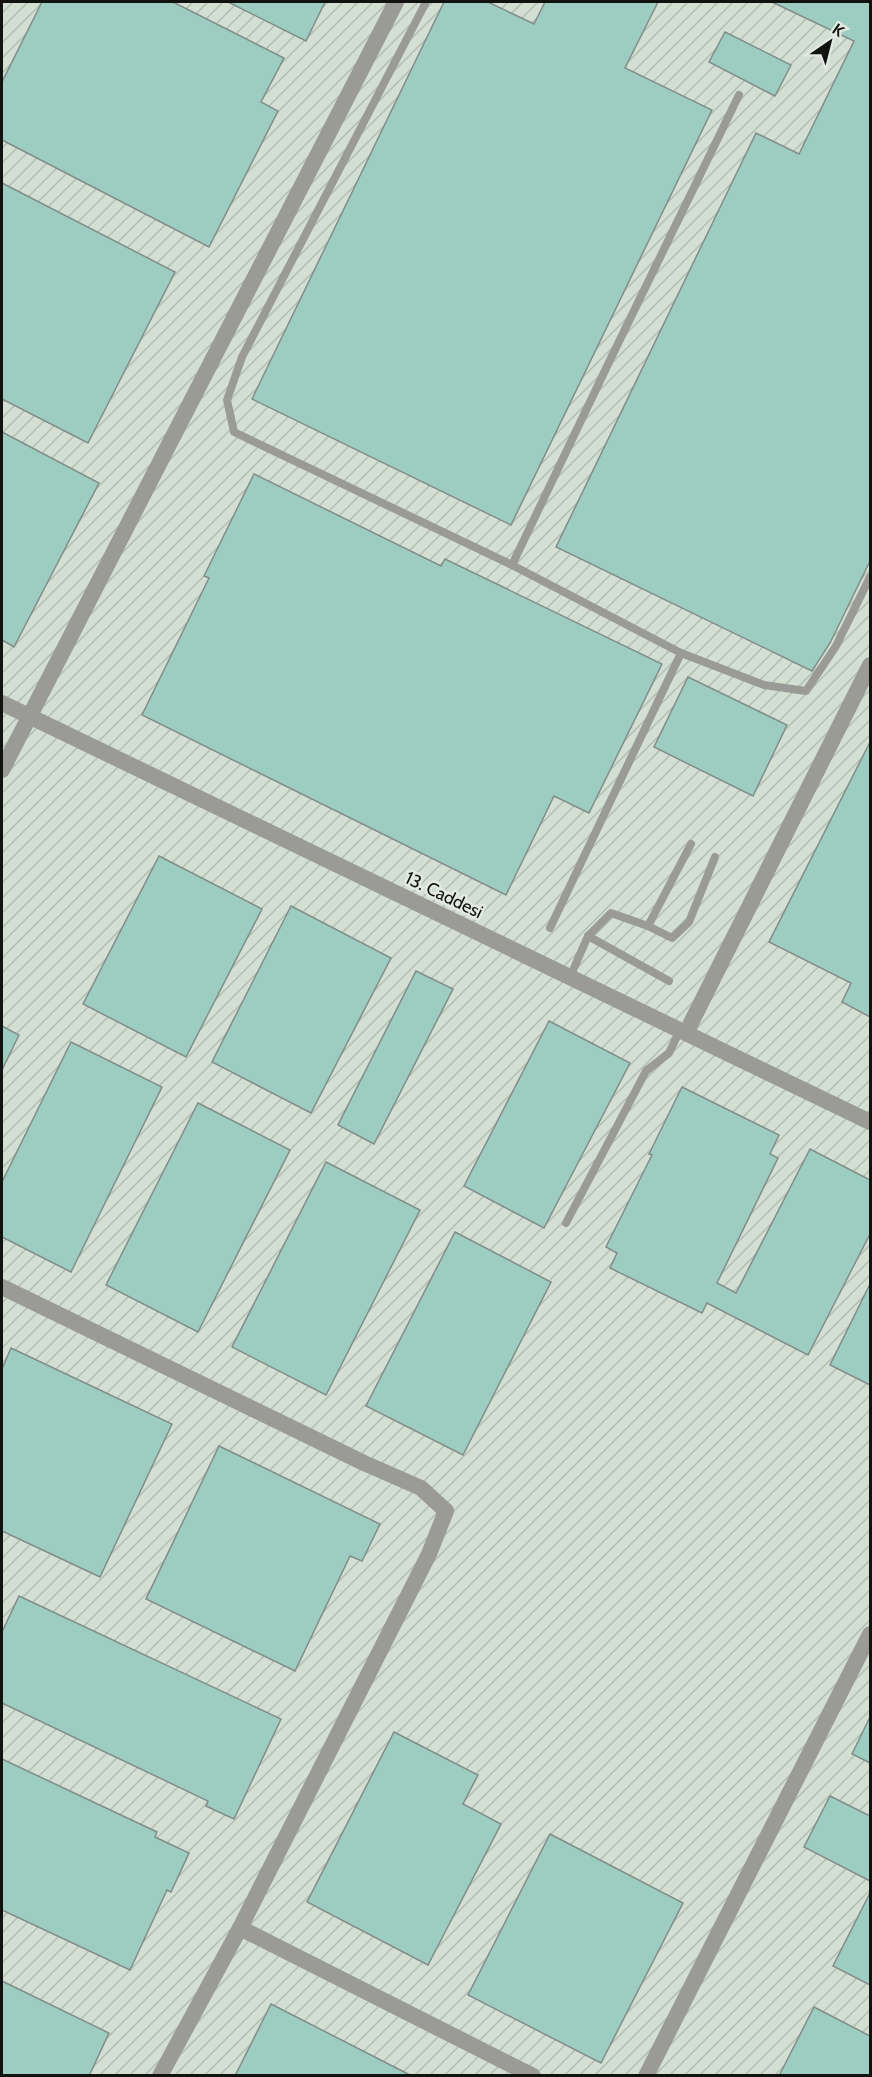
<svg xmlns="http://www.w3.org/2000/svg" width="872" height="2077" viewBox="0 0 872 2077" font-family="Cabin,sans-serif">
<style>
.industrial{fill:url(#industrial-furrows)}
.building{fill:#9dcdc1;stroke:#828d8a;stroke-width:1.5}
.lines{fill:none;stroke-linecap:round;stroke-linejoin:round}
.lane{stroke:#9a9b96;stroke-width:8}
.street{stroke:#9a9b96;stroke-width:16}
.labels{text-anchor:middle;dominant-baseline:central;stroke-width:5;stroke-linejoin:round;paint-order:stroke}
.street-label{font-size:18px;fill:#111311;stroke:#e2eae2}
</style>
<defs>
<pattern id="industrial-furrows" width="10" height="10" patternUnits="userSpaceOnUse" patternTransform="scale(1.5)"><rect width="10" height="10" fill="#d2dfd2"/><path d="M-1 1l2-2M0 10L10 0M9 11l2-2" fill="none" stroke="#b3beb3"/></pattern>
</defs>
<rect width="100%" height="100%" fill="#e2eae2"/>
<rect class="industrial" x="2" y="2" width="868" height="2073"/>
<g class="building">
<path d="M42,2H173L284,58L261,102L278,111L209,247L2,140V82Z"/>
<path d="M228,2H325L306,41Z"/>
<path d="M444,2H488L534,24L545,2H658L625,68L712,110L511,525L252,399Z"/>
<path d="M772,2H870V561L830,643L812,671L556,547L756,133L799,154L854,41Z"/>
<path d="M725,32L791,65L775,96L709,62Z"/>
<path d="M2,183L175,272L88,443L2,399Z"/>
<path d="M2,432L99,483L14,647L2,640Z"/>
<path d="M254,474L441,566L445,559L662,664L589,813L554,796L506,895L142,715L209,578L204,576Z"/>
<path d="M688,677L787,725L753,796L654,747Z"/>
<path d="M870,742V1017L842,1002L851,983L769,942Z"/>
<path d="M159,856L262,909L186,1057L83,1004Z"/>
<path d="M291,906L391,958L311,1113L212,1062Z"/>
<path d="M416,971L453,989L374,1144L338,1125Z"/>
<path d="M549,1021L630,1063L544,1228L464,1186Z"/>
<path d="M2,1026L19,1035L2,1070Z"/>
<path d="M71,1042L162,1087L71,1272L2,1237V1182Z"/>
<path d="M682,1087L779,1135L770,1154L778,1158L717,1283L736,1293L810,1149L870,1180V1234L808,1355L707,1303L702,1313L610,1268L617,1253L606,1247L652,1155L649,1154Z"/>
<path d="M198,1103L290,1150L198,1332L106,1285Z"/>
<path d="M326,1162L420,1210L326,1395L232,1347Z"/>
<path d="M455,1232L551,1282L463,1455L366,1406Z"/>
<path d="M870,1284V1385L830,1365Z"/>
<path d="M11,1348L172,1424L100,1577L2,1531V1369Z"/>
<path d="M219,1446L380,1524L362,1561L350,1556L295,1671L146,1599Z"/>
<path d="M19,1596L281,1719L234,1819L206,1806L208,1801L2,1703V1632Z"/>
<path d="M870,1717V1763L852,1754Z"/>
<path d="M394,1732L478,1775L463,1804L501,1824L428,1965L307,1902Z"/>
<path d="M2,1759L157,1832L155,1837L189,1853L171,1892L167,1890L130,1970L2,1910Z"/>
<path d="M830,1796L870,1816V1881L804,1847Z"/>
<path d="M550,1834L683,1903L601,2063L468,1995Z"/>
<path d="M870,1893V1985L833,1966Z"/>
<path d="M2,1981L109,2033L89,2076H2Z"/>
<path d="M271,2004L412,2076H235Z"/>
<path d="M814,2007L870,2036V2076H779Z"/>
</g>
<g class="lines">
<g class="lane">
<path d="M426,2L242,357L227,400L234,432L512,565L681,653L764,685L806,691L836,646L870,577"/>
<path d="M512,565L611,358L739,95"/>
<path d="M648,926L691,844"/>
<path d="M550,928L681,653"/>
<path d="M588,936L669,981"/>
<path d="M570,977L588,936L611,913L648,926L672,938L689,922L715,857"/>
<path d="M566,1223L646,1071L669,1053L680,1030"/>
</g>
<g class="street">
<path d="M2,703L870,1122"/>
<path d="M2,770L396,2"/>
<path d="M686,1033L870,665"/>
<path d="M2,1287L364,1463L421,1488L446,1511L429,1554L240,1928L160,2076"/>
<path d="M240,1928L533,2076"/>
<path d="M646,2076L870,1634"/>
</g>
</g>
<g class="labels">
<g class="street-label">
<text transform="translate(444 895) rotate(26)">13. Caddesi</text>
</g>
</g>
<rect width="872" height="2077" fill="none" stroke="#111311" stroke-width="6"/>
<g transform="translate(830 42) rotate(35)" stroke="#e2eae2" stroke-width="4.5" paint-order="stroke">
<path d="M0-4.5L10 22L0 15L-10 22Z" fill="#111311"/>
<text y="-9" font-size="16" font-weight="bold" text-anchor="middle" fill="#111311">K</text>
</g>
</svg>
